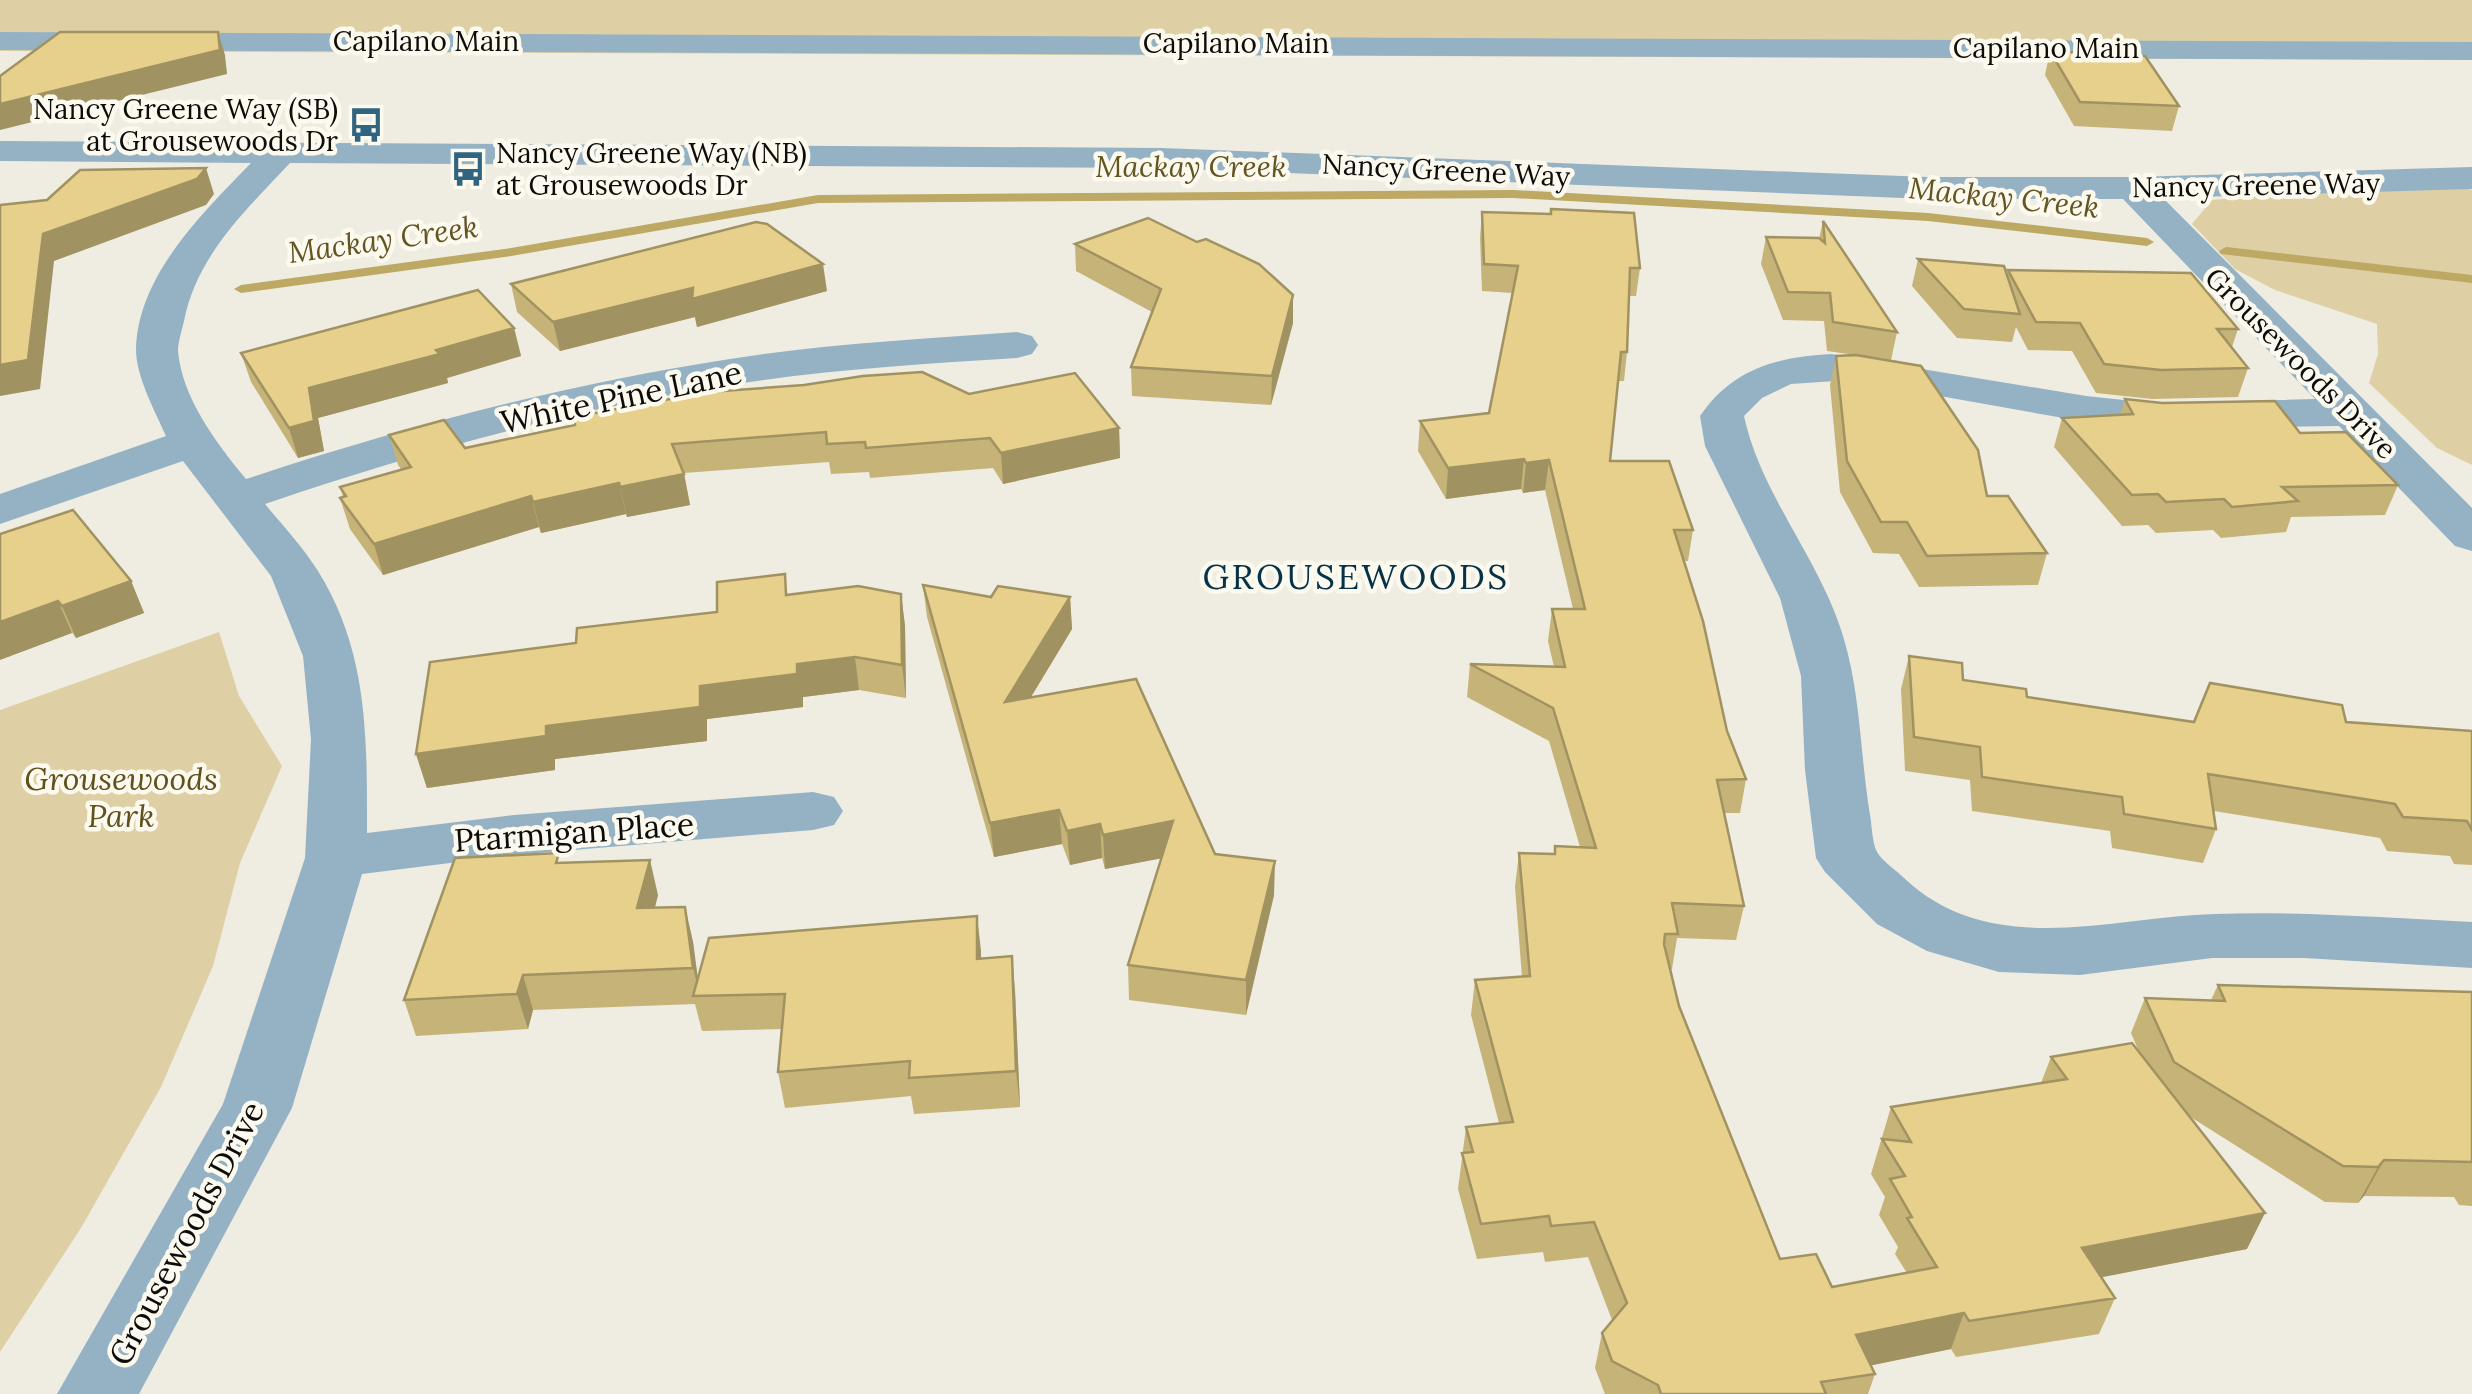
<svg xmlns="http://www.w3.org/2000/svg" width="2472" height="1394" viewBox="0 0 2472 1394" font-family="Lora,serif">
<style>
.green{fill:#ded0a4}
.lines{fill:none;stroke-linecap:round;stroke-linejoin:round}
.stream{fill:#bda864;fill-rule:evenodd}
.minor{fill:#95b2c5;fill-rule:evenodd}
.wall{fill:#c6b378}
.shaded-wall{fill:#a19261}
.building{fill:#e6d08b;stroke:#a19261;stroke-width:2.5}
.labels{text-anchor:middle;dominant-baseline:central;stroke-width:9;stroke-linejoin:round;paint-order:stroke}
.far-street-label{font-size:28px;fill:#0d0c09;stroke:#fcf9ef}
.far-poi-label{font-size:28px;fill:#0d0c09;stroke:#fcf9ef;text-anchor:end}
.far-water-label{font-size:30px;font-style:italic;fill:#635420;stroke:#fcf9ef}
.street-label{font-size:32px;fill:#0d0c09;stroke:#fcf9ef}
.park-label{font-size:32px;font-style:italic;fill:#5f501c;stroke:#fcf9ef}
.neighbourhood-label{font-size:35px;letter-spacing:2.5px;fill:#053248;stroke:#fcf9ef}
</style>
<rect width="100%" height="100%" fill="#efece2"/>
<g class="green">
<path d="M0,0H2472V60L0,51Z"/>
<path d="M2460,187L2472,190V465L2437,448L2369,383L2378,354L2377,324L2275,290L2235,269L2192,224L2212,200L2313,191Z"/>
<path d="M219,632L239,696L282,766L240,863L213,966L161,1087L81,1228L0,1352V710Z"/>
</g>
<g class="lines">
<g class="stream">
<path d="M1513,190L1928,213L2147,238L2154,242L2147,246L1928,221L1513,198L818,203L511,256L241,293L234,289L241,285L511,248L818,195Z"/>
<path d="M2226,247L2472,275V283L2221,254L2219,251Z"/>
</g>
<g class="minor">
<path d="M0,32L2472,42V60L0,50Z"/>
<path d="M0,141L1162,148L1928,177H2133L2472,167V189L2163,198L2472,508V551L2455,546L2339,426L2152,429L2086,422L1850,380L1791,384L1762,398L1744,416C1761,495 1820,559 1843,636C1861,694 1860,755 1870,815C1872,825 1872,843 1877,852C1882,861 1896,870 1904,878C1991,960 2110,917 2215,914C2301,911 2387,918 2472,922V968L2304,958H2212L2080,975L1999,972L1927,951L1877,924L1825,872L1816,858L1805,770L1801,676L1780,598L1705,446L1700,416C1732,369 1776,357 1831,354L2086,396L2152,403L2315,399L2123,199H1928L1162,168L290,163C246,210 197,255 184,321C182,330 178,342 178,351C182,398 217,444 246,479C404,427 566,384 730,359C825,344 921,339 1017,332L1032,336L1038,345L1032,354L1017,358C921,364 824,370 729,385C571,410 417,452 265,504C283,526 303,547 318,571C369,653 367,740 367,833L514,815L813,792L834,797L843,811L834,825L813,830L514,855L362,874L292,1108L139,1394H57L223,1104L305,858L311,739L303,656L271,576L183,461L0,524V494L166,436C155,411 136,377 136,349C138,274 204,212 251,163L0,161Z"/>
</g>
</g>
<g class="wall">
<path d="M2050,51L2179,106L2172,131L2074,126L2045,75Z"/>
<path d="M1482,212L1640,268L1636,296H1629L1627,352L1624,381H1618L1610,461L1693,530L1688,561H1684L1727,731L1746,779L1740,813H1724L1744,906L1736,940L1677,938L1672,969H1670L1679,1006L1780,1259L1832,1287L1907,1273L1895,1254L1898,1247L1879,1215L1885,1197L1871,1174L1891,1107L2041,1083L2051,1057L2140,1054L2131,1033L2145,998L2211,1000L2218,985L2472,992V1206L2459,1205L2454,1197L2364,1196L2358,1203L2325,1202L2189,1116L2247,1249L2101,1277L2115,1298L2099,1334L1956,1357L1951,1349L1871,1365L1875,1374L1868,1394H1605L1595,1368L1602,1333L1612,1320L1588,1257L1545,1262L1543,1252L1477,1259L1458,1189L1466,1127L1499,1123L1471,1015L1475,980L1522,977L1515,887L1519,853L1554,854L1555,846L1580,847L1549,741L1467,697L1470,664L1554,667L1548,641L1552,609H1573L1545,490L1523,493L1521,489L1446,499L1418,451L1420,421L1489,413L1512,293L1482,291L1480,238Z"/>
<path d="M1823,221L1897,332L1891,360L1827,351L1824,321L1783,320L1761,264L1766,237L1819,239Z"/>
<path d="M1197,242L1293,295V323L1271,405L1132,396L1131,367L1152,312L1076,271L1075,244Z"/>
<path d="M1918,259L2007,274L2008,270L2238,329L2232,347L2248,368L2238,397L2152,399L2096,393L2072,351L2028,350L2016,327L2012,342L1957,338L1912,286Z"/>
<path d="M511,284L827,291L697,327L695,317L560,351L517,312Z"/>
<path d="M514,328L521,356L447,378L448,383L318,418L324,451L298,458L251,382L241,353Z"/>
<path d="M1836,356L2047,553L2038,585L1919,587L1899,554L1873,553L1840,492L1830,385Z"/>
<path d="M969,394L1119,428L1120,458L1003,484L993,468L870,478L869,472L831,474L829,462L684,473L690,505L627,517L626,514L541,533L539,527L383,575L350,529L340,498L343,497L340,487L401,469L398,465L389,435L465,448Z"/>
<path d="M2125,399L2300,433L2398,485L2385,515L2291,517L2286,532L2221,538L2213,530L2156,533L2148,525L2122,526L2054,447L2062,418L2120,415Z"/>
<path d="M0,534L131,581L144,613L76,638Z"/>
<path d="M923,585L991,597H1070L1072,629L1031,697L1215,854L1274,895L1246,1015L1129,1000L1128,965L1161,858L1105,869L1102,858L1070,865L1062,844L994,857L927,617Z"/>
<path d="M788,594H901L905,626L906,698L859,690L803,697V707L707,719V741L555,759V770L427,788L416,754L576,643L717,612Z"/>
<path d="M1909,656L1963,680L2027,697L2194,722H2346L2472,731V865L2454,864L2450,856L2387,851L2380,838L2214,811L2216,829L2203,863L2112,848L2110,831L1972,811L1970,780L1905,771L1901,689Z"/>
<path d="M562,863L658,895L655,907H685L693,942L698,979L981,951V958L1015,991L1020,1107L914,1114L911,1096L785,1108L778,1072L782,1029L702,1031L695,1004L533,1010L528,1029L416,1036L404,1000Z"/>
</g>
<g class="shaded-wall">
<path d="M218,32L225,55L227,74L0,130V104Z"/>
<path d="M206,168L214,194L206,205L54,261L40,389L0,396V365L43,234Z"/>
<path d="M823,264L827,291L697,327L695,317L560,351L553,322L693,288Z"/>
<path d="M1293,295V323L1271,405L1272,376Z"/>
<path d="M514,328L521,356L447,378L448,383L318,418L324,451L298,458L289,428L309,388Z"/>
<path d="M1119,428L1120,458L1003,484L1001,453Z"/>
<path d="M1524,459L1521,489L1446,499L1448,468Z"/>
<path d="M1549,460L1545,490L1523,493L1526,463Z"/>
<path d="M684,474L690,505L627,517L620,487Z"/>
<path d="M619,483L626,514L541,533L533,502Z"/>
<path d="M531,496L539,527L383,575L374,544Z"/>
<path d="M131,581L144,613L76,638L62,606Z"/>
<path d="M901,594L905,626L906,698L902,665Z"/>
<path d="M1070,597L1072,629L1008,735L1005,702Z"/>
<path d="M58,601L72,633L0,660V622Z"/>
<path d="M855,657L859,690L803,697V707L707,719V741L555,759V770L427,788L416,754L546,726L700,686L797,664Z"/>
<path d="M1059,810L1062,844L994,857L990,823Z"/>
<path d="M1173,821L1174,856L1105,869L1103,835Z"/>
<path d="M1100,824L1102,858L1070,865L1067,831Z"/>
<path d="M650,860L658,895L646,942L637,908Z"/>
<path d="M1275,861L1274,895L1246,1015V980Z"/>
<path d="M685,907L693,942L700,996L693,968Z"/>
<path d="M977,916L981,951V994L977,959Z"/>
<path d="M1012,956L1015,991L1020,1107L1016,1071Z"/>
<path d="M523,975L533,1010L528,1029L517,994Z"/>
<path d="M2384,1160L2364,1196L2358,1203L2378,1167Z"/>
<path d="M2265,1213L2247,1249L2067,1284L2082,1248Z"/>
<path d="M1964,1313L1951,1349L1844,1371L1856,1335Z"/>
</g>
<g class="building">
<path d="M60,32H218L220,50L0,104V76Z"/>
<path d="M2050,51L2145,56L2179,106L2080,102Z"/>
<path d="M206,168L197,179L43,234L28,360L0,365V205L47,200L80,170Z"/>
<path d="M1551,209L1634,213L1640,268H1630L1627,352H1621L1610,461H1669L1693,530H1674L1703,621L1727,731L1746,779L1717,780L1744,906L1672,903L1678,934H1665L1664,944L1679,1006L1780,1259L1816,1254L1832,1287L1937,1267L1907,1218L1912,1217L1890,1179L1905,1176L1882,1139L1911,1142L1891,1107L2067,1079L2051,1057L2132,1043L2265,1213L2082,1248L2115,1298L1969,1321L1964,1313L1856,1335L1875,1374L1821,1382L1826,1394H1661L1658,1385L1612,1361L1602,1333L1627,1303L1594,1222L1551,1226L1549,1216L1481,1224L1462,1153L1473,1152L1466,1127L1513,1122L1475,980L1530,976L1519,853L1555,854V846L1596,848L1553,708L1470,664L1565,667L1552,609H1585L1549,460L1526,463L1524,459L1448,468L1420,421L1489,413L1518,266L1484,264L1482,212L1551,214Z"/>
<path d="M1148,218L1197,242L1206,239L1259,264L1293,295L1272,376L1131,367L1161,289L1075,244Z"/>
<path d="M1823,221L1897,332L1833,322L1830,293L1788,292L1766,237L1819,238L1825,243Z"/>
<path d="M756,222L767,224L823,264L692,299L693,288L553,322L511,284Z"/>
<path d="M1918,259L2004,266L2020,314L1964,309Z"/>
<path d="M2008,270L2191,273L2238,329H2217L2248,368L2161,370L2104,364L2080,323L2036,322Z"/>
<path d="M478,290L514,328L436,350L440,354L309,388L314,421L289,428L241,353Z"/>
<path d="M1856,355L1921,366L1978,450L1987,496H2008L2047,553L1927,556L1907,522H1881L1847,461L1836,356Z"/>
<path d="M922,372L969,394L1075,373L1119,428L1001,453L990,438L866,448L865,442L827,444L826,432L672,444L684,474L620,487L619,483L533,502L531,496L374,544L340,498L346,496L340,487L411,467L389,435L444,420L465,448L575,425L574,417L681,397L682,394L804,385L863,376Z"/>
<path d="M2125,399L2162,403L2275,401L2300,433L2346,432L2398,485L2282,487L2298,501L2232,507L2224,499L2166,502L2158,494L2132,495L2062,418L2133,414Z"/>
<path d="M73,510L131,581L62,606L58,601L0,622V534Z"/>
<path d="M785,574L786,595L858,586L901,594L902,665L855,657L797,664V674L700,686V707L546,726V736L416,754L430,662L576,643L577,628L717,612V582Z"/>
<path d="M923,585L991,597L998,586L1070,597L1005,702L1136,679L1215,854L1275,861L1246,980L1128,965L1173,821L1103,835L1100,824L1067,831L1059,810L990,823Z"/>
<path d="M1909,656L1962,663L1963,680L2026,689L2027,697L2194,722L2210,683L2342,705L2346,722L2472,731V830L2467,821L2403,817L2395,804L2208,774L2216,829L2124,814L2122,797L1982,777L1980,747L1914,737Z"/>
<path d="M559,853L556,863L650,860L637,908L685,907L693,968L523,975L517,994L404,1000L455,858Z"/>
<path d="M977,916V959L1012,956L1016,1071L909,1078L910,1061L778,1072L785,994L693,996L709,938Z"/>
<path d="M2218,985L2472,992V1162L2384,1160L2378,1167L2343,1166L2174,1062L2145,998L2225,1001Z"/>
</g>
<defs>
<symbol id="bus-bare" viewBox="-9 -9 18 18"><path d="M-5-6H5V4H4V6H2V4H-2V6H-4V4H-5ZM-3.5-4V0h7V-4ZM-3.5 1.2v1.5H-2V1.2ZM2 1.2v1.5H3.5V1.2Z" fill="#316481" stroke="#fcf9ef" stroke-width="2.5" paint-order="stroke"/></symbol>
</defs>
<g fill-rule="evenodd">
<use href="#bus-bare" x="341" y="100" width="50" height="50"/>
<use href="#bus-bare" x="443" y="144" width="50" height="50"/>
</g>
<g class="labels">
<g class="far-street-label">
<text x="426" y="41">Capilano Main</text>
<text x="1236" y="43">Capilano Main</text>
<text x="2046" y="48">Capilano Main</text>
<text transform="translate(1446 170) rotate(3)">Nancy Greene Way</text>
<text transform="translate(2256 185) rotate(-1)">Nancy Greene Way</text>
<text transform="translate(2301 363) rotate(45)">Grousewoods Drive</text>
</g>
<g class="far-poi-label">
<text x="338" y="109">Nancy Greene Way (SB)<tspan x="338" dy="32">at Grousewoods Dr</tspan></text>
<text x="496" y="153" text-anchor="start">Nancy Greene Way (NB)<tspan x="496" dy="32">at Grousewoods Dr</tspan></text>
</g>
<g class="far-water-label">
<text x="1191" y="166">Mackay Creek</text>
<text transform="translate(2004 197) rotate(6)">Mackay Creek</text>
<text transform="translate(383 239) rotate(-8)">Mackay Creek</text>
</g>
<g class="street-label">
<text transform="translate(621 397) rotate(-12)">White Pine Lane</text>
<text transform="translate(574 832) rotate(-4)">Ptarmigan Place</text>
<text transform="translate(186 1233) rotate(-62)">Grousewoods Drive</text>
</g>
<g class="park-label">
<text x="121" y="778">Grousewoods<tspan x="121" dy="37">Park</tspan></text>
</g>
<g class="neighbourhood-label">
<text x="1356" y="576">GROUSEWOODS</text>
</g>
</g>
</svg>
